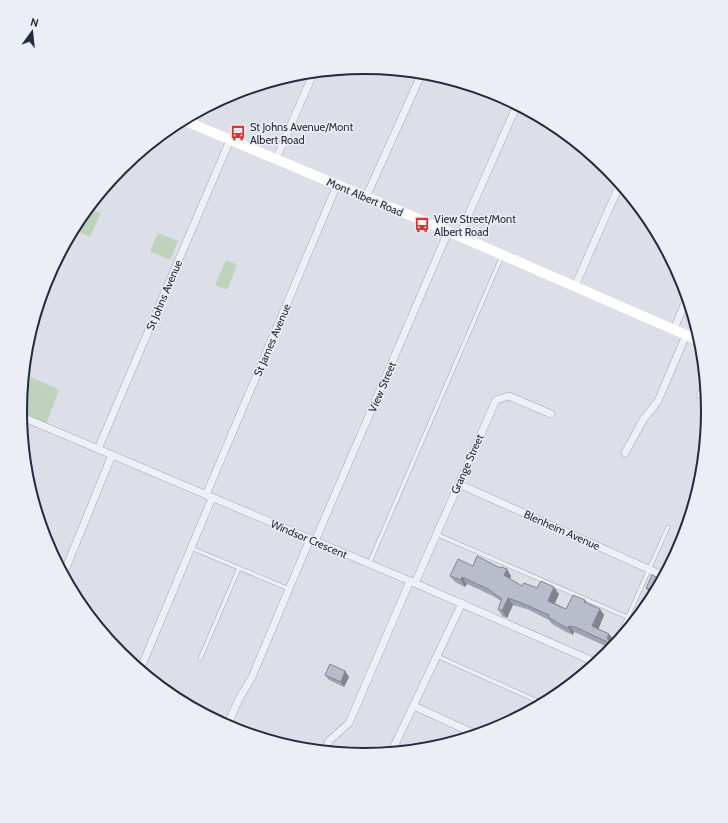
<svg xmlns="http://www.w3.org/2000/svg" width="728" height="823" viewBox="0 0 728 823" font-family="Cabin,sans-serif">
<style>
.green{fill:#bfd2bc}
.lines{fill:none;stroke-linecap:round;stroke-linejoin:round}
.service-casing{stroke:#a5a9b5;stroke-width:4.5}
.minor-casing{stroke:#a5a9b5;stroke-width:8}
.service{stroke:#eff0f6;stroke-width:3.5}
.minor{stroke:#eff0f6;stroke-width:7}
.secondary{stroke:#fff;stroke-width:10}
.wall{fill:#9fa3af}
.shaded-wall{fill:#82848e}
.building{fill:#b9bdcb;stroke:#82848e}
.labels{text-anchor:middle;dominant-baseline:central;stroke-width:3;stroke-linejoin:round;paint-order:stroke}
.poi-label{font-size:11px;fill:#242a3f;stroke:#ebeef5;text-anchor:start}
.street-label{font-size:11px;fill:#242a3f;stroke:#ebeef5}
.rim{fill:none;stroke:#242a3f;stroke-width:2}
</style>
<rect width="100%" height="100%" fill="#dcdfe8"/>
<g class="green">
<path d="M89,208L101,213L90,237L79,232Z"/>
<path d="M158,233L178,241L170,260L150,251Z"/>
<path d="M226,260L237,265L227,290L215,285Z"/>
<path d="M24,374L59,390L46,425L20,414Z"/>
</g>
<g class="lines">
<defs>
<g id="service">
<path d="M698,396L705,381"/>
<path d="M436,534L627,617"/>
<path d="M191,548L289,589"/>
<path d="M369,564L502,256"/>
<path d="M618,639L668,527"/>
<path d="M437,656L544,704"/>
<path d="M200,659L239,568"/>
</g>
<g id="minor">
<path d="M276,159L314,72"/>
<path d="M366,197L422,73"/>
<path d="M459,236L517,105"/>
<path d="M575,286L620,184"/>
<path d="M674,329L687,298"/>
<path d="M20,416L410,581L597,663"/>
<path d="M98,449L230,140"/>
<path d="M625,453L643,420L658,401L686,335"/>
<path d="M459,484L664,576"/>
<path d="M206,495L337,185"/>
<path d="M315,541L448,232"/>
<path d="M63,575L112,455"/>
<path d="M415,583L496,400L509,396L551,414"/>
<path d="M140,670L212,498"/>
<path d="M414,706L477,735"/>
<path d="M227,726L238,701L252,677L310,539"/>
<path d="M324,752L329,741L349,723L410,581"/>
<path d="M391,753L462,603"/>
</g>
</defs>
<use href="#service" class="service-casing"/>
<use href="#minor" class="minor-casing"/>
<use href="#service" class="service"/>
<use href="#minor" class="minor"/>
<path class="secondary" d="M183,120L459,236L700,341"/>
</g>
<g class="wall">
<path d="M473,566L507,569L511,576L510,579L522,586L537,588L559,594L555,603L566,609L585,600L587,603L600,609L604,615L598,629L609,634L613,640L621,638L612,649L579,634L574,632L573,635L566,632L552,624L549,620L527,609L513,605L507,618L502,616L498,609L501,601L493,596L467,584L465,587L455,582L450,576Z"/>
<path d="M662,580L653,596H652L646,588Z"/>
<path d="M345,671L349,677L344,687L329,680L325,675Z"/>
</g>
<g class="shaded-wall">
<path d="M507,569L511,576L508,582L504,575Z"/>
<path d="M462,577L467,584L465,587L461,580Z"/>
<path d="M554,587L559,594L553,607L548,601Z"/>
<path d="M508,598L513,605L507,618L502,611Z"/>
<path d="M600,609L604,615L597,633L592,626Z"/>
<path d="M569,626L574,632L573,635L568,628Z"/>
<path d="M609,634L614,640L612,644L607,638Z"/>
<path d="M345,671L349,677L344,687L341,682Z"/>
</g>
<g class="building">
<path d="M477,556L500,568L501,567L507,569L504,575L522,586L524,583L537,588L541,581L554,587L548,601L566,609L573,595L585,600L584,602L600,609L592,626L609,634L607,638L609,641H612L615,635L621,638L612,649L614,645L575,627L569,626L568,628L561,625L548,617L549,615L522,603L508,598L502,611L498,609L502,599L488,589L462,577L461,580L450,576L458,559L473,566Z"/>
<path d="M652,575L662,580L656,592L646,588Z"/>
<path d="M643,599L650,602L638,617L643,606L640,604Z"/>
<path d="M330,664L345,671L341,682L325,675Z"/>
</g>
<defs>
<symbol id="bus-bare" viewBox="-9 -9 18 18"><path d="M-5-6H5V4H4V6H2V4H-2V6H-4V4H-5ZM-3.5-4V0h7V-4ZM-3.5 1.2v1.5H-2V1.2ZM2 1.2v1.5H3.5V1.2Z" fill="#da3434" stroke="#ebeef5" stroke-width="2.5" paint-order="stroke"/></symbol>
</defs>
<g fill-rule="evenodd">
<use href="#bus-bare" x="227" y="122" width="22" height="22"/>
<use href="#bus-bare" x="411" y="214" width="22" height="22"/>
</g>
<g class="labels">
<g class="poi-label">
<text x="250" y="127">St Johns Avenue/Mont<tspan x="250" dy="13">Albert Road</tspan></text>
<text x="434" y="219">View Street/Mont<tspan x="434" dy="13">Albert Road</tspan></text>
</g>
<g class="street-label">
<text transform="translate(365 197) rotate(23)">Mont Albert Road</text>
<text transform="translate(164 295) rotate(-67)">St Johns Avenue</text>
<text transform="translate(272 340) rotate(-67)">St James Avenue</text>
<text transform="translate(382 387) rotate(-67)">View Street</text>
<text transform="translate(467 464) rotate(-66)">Grange Street</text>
<text transform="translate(562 530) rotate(24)">Blenheim Avenue</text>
<text transform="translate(309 539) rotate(23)">Windsor Crescent</text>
</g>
</g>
<path d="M0 0H728V823H0ZM27 411a337 337 0 1 1 674 0a337 337 0 1 1-674 0Z" fill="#ebeef5" fill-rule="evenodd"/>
<path class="rim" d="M27 411a337 337 0 1 1 674 0a337 337 0 1 1-674 0Z"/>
<g transform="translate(32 32) rotate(15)" stroke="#ebeef5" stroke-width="3" paint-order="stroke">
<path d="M0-3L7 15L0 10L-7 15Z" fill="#242a3f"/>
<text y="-6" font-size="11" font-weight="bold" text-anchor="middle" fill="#242a3f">N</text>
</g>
</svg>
